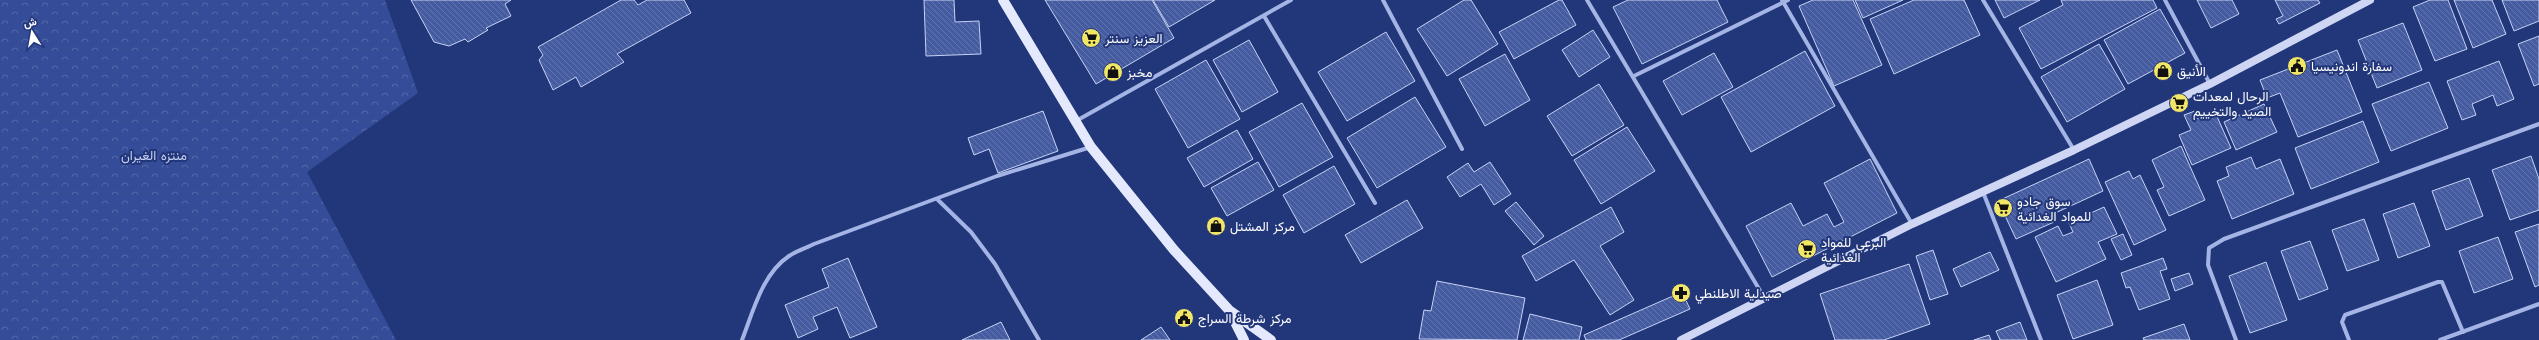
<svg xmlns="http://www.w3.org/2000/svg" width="2539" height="340" viewBox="0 0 2539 340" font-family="'Work Sans',Vazirmatn,sans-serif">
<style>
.park{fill:url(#park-crowns)}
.building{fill:url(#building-back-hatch);stroke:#c7d2f4}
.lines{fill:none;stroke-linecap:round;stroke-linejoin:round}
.street{stroke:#a4b4e5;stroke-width:4}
.secondary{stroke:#ced6f4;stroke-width:8}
.primary{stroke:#e5e9fd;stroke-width:10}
.labels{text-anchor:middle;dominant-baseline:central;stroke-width:4;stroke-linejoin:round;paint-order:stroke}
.poi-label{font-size:13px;fill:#fff;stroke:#22367a;text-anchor:start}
.park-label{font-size:13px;fill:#c7d2f4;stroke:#22367a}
</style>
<defs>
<pattern id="park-crowns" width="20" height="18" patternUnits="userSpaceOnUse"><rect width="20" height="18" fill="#354d98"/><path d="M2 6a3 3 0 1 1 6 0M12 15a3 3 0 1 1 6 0" fill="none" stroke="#5368a7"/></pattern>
<pattern id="building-back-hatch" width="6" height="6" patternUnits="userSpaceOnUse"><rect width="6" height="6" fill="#465ca1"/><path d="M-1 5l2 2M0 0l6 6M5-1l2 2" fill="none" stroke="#6274af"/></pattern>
</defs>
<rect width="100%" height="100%" fill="#22367a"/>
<path class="park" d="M0,0H385L418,93L307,172L396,340H0Z"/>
<g class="building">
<path d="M411,0H511L505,4L511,16L486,28L488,30L468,42L465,39L449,46L434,42Z"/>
<path d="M621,0H634L638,5L647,0H684L691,13L617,54L624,62L581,87L576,77L553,90L539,60L543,55L538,47Z"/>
<path d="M924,0H954L955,22L979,21L981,54L926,56Z"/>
<path d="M1045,0H1152L1174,38L1096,84Z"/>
<path d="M1153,0H1215L1169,27Z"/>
<path d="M1464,0H1471L1498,44L1447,76L1417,29Z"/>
<path d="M1559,0H1562L1576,25L1514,59L1499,32Z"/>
<path d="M1628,0H1717L1728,22L1642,64L1613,7Z"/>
<path d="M1813,0H1853L1882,65L1834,86L1799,6Z"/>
<path d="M1855,0H1903L1863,18Z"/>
<path d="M1914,0H1964L1980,35L1894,74L1870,19Z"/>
<path d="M1995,0H2040L2004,18Z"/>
<path d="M2061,0H2153L2157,8L2041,69L2019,28L2063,5Z"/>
<path d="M2197,0H2232L2239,14L2211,28Z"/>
<path d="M2275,0H2318L2320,3L2279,24L2276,19L2283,16Z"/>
<path d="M2430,0H2448L2467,49L2435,61L2413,7Z"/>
<path d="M2454,0H2492L2506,34L2473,48Z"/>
<path d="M2502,0H2539V21L2514,31Z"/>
<path d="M2160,9L2185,53L2128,84L2104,40Z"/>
<path d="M2403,23L2422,70L2377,88L2358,40Z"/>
<path d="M1593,30L1610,57L1579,77L1562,50Z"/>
<path d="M1386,32L1415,81L1347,121L1318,72Z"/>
<path d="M2539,36V84L2534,86L2518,44Z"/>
<path d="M1249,40L1278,92L1242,112L1213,60Z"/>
<path d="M2099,44L2125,89L2067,122L2041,77Z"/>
<path d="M2337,50L2362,112L2298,137L2280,93L2267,98L2260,80Z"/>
<path d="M1805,51L1835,106L1751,152L1721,97Z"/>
<path d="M1714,53L1733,87L1682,115L1663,81Z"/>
<path d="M1505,54L1530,100L1485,126L1459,79Z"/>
<path d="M1206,60L1240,119L1188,148L1155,89Z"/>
<path d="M2499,61L2514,99L2497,106L2493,95L2472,104L2476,115L2462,120L2447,81Z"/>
<path d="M2429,82L2448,128L2391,151L2372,104Z"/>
<path d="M1599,84L1624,125L1572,156L1547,116Z"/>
<path d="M1415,97L1446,147L1377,188L1347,138Z"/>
<path d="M1302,103L1333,157L1279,187L1249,132Z"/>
<path d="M2264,104L2277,132L2236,150L2224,122Z"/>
<path d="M1043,111L1058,151L998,173L989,149L974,155L968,138Z"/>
<path d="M2195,111L2198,119L2215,112L2231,148L2192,165L2179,135L2191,130L2184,115Z"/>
<path d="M2363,121L2379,162L2311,189L2295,148Z"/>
<path d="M1627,127L1655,171L1601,204L1574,160Z"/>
<path d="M1237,130L1253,159L1204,187L1187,158Z"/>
<path d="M2181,146L2205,200L2169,216L2157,190L2164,187L2152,160Z"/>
<path d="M2531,156L2539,179V210L2510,220L2492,170Z"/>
<path d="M2251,157L2256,169L2280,159L2294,194L2232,219L2217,181L2229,176L2226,167Z"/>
<path d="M1870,159L1897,213L1772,277L1746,226L1791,203L1803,226L1827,214L1834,227L1844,222L1824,183Z"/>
<path d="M2089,159L2103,191L2051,215L2054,222L2016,239L1998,201Z"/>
<path d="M1258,162L1274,190L1227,216L1211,188Z"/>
<path d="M1490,162L1511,194L1494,205L1481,184L1460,197L1447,177L1468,163L1474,172Z"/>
<path d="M1334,166L1355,204L1304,233L1283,195Z"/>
<path d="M2129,171L2133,179L2140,175L2166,230L2134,245L2105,182Z"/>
<path d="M2469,178L2483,216L2446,230L2432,191Z"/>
<path d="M1407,200L1423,228L1361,263L1345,235Z"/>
<path d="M1516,202L1544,236L1534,245L1505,211Z"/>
<path d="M2414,203L2430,246L2398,258L2383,214Z"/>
<path d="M1611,207L1624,232L1600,246L1634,300L1610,315L1574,260L1536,281L1522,256Z"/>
<path d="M2104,207L2117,234L2098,242L2106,259L2056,282L2035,237L2058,226L2063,236L2073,232L2069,223Z"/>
<path d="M2364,219L2379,260L2347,271L2332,230Z"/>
<path d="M2539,224V285L2535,287L2515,232Z"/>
<path d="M2123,234L2132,255L2121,260L2111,239Z"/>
<path d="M2498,237L2513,279L2474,293L2459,251Z"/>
<path d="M2310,241L2328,289L2299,300L2281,251Z"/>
<path d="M1933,250L1948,294L1930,300L1916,256Z"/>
<path d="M1990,252L1999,270L1961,287L1953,269Z"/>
<path d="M848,258L877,327L850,338L837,307L813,317L818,329L798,338L785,305L829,287L822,269Z"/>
<path d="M2163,258L2167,269L2160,271L2170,299L2139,310L2130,287L2126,288L2121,273Z"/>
<path d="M2266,262L2287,320L2250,333L2229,276Z"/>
<path d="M1909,264L1930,324L1884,340H1835L1820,294Z"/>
<path d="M2189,273L2193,284L2175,291L2171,279Z"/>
<path d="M2097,280L2113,325L2073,339L2057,295Z"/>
<path d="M1437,281L1525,298L1517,340L1419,339L1424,310L1431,311Z"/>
<path d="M1682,292L1690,309L1619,340H1586L1584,335Z"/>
<path d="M1530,314L1582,327L1579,340H1523Z"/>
<path d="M1001,322L1010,340H962Z"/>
<path d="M2020,322L2027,340H2000L1996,331Z"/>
<path d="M2184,324L2190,340H2144L2143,338Z"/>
<path d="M1161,327L1170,340H1141Z"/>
<path d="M1989,335L1991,340H1974Z"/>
</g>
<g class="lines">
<g class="street">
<path d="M1383,0L1462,149"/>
<path d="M1587,0L1765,299"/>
<path d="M1782,0L1912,224"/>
<path d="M1983,0L2074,150"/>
<path d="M2165,0L2210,84"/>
<path d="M1264,16L1375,203"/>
<path d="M1634,76L1788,0"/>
<path d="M1076,121L1291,0"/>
<path d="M1983,192L2041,340"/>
<path d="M937,199L971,232L995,264L1039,340"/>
<path d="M742,340C753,312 762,274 789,256C796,251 806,248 814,244L997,176L1091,147"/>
<path d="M2236,340L2208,265L2209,248L2224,239L2539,124"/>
<path d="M2349,340L2342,322L2345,315L2438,282H2442L2463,332"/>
<path d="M2440,340L2539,304"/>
</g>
<path class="secondary" d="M1681,340L1912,224L2074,150L2210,84L2370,0"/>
<g class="primary">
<path d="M1003,0L1091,147L1174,250L1229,310L1271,340"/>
<path d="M1230,312L1244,340"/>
</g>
</g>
<defs>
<symbol id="supermarket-disc" viewBox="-11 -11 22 22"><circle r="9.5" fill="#f1e666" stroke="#22367a"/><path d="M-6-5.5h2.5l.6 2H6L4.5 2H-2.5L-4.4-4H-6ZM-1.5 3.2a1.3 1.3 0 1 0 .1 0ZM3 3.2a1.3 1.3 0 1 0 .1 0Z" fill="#111"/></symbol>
<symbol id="civic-disc" viewBox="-11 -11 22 22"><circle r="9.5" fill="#f1e666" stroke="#22367a"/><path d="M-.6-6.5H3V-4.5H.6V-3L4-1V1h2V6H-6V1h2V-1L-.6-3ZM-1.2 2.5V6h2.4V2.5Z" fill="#111"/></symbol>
<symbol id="shop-disc" viewBox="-11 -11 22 22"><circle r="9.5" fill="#f1e666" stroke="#22367a"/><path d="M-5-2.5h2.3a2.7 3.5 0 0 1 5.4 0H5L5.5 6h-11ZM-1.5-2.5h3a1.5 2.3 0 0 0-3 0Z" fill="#111"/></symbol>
<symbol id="pharmacy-disc" viewBox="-11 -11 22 22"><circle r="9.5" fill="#f1e666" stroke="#22367a"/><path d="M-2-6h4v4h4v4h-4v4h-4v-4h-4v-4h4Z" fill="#111"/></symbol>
</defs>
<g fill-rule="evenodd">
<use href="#supermarket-disc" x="1080" y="27" width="22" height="22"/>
<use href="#civic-disc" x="2286" y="55" width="22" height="22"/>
<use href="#shop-disc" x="2152" y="60" width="22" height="22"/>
<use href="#shop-disc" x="1102" y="61" width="22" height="22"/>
<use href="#supermarket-disc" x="2168" y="92" width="22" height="22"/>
<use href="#supermarket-disc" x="1992" y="197" width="22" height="22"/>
<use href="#shop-disc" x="1205" y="215" width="22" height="22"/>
<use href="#supermarket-disc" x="1796" y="238" width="22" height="22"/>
<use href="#pharmacy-disc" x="1670" y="282" width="22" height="22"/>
<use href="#civic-disc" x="1173" y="307" width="22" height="22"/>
</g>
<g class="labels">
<g class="poi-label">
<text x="1105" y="38">العزيز سنتر</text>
<text x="2311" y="66">سفارة اندونيسيا</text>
<text x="2177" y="71">الأنيق</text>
<text x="1127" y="72">مخبز</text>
<text x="2193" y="96">الرحال لمعدات<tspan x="2193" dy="15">الصيد والتخييم</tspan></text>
<text x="2017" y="201">سوق جادو<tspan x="2017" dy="15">للمواد الغدائية</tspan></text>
<text x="1230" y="226">مركز المشتل</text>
<text x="1821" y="242">البرعي للمواد<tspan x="1821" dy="15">الغذائية</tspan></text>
<text x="1695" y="293">صيدلية الاطلنطي</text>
<text x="1198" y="318">مركز شرطة السراج</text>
</g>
<g class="park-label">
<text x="154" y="155">منتزه الغيران</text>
</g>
</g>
<g transform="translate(32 32) rotate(349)" stroke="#22367a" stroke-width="3" paint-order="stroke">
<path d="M0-3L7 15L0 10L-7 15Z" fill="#ffffff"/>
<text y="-6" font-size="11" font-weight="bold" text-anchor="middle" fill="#ffffff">ش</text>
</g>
</svg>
